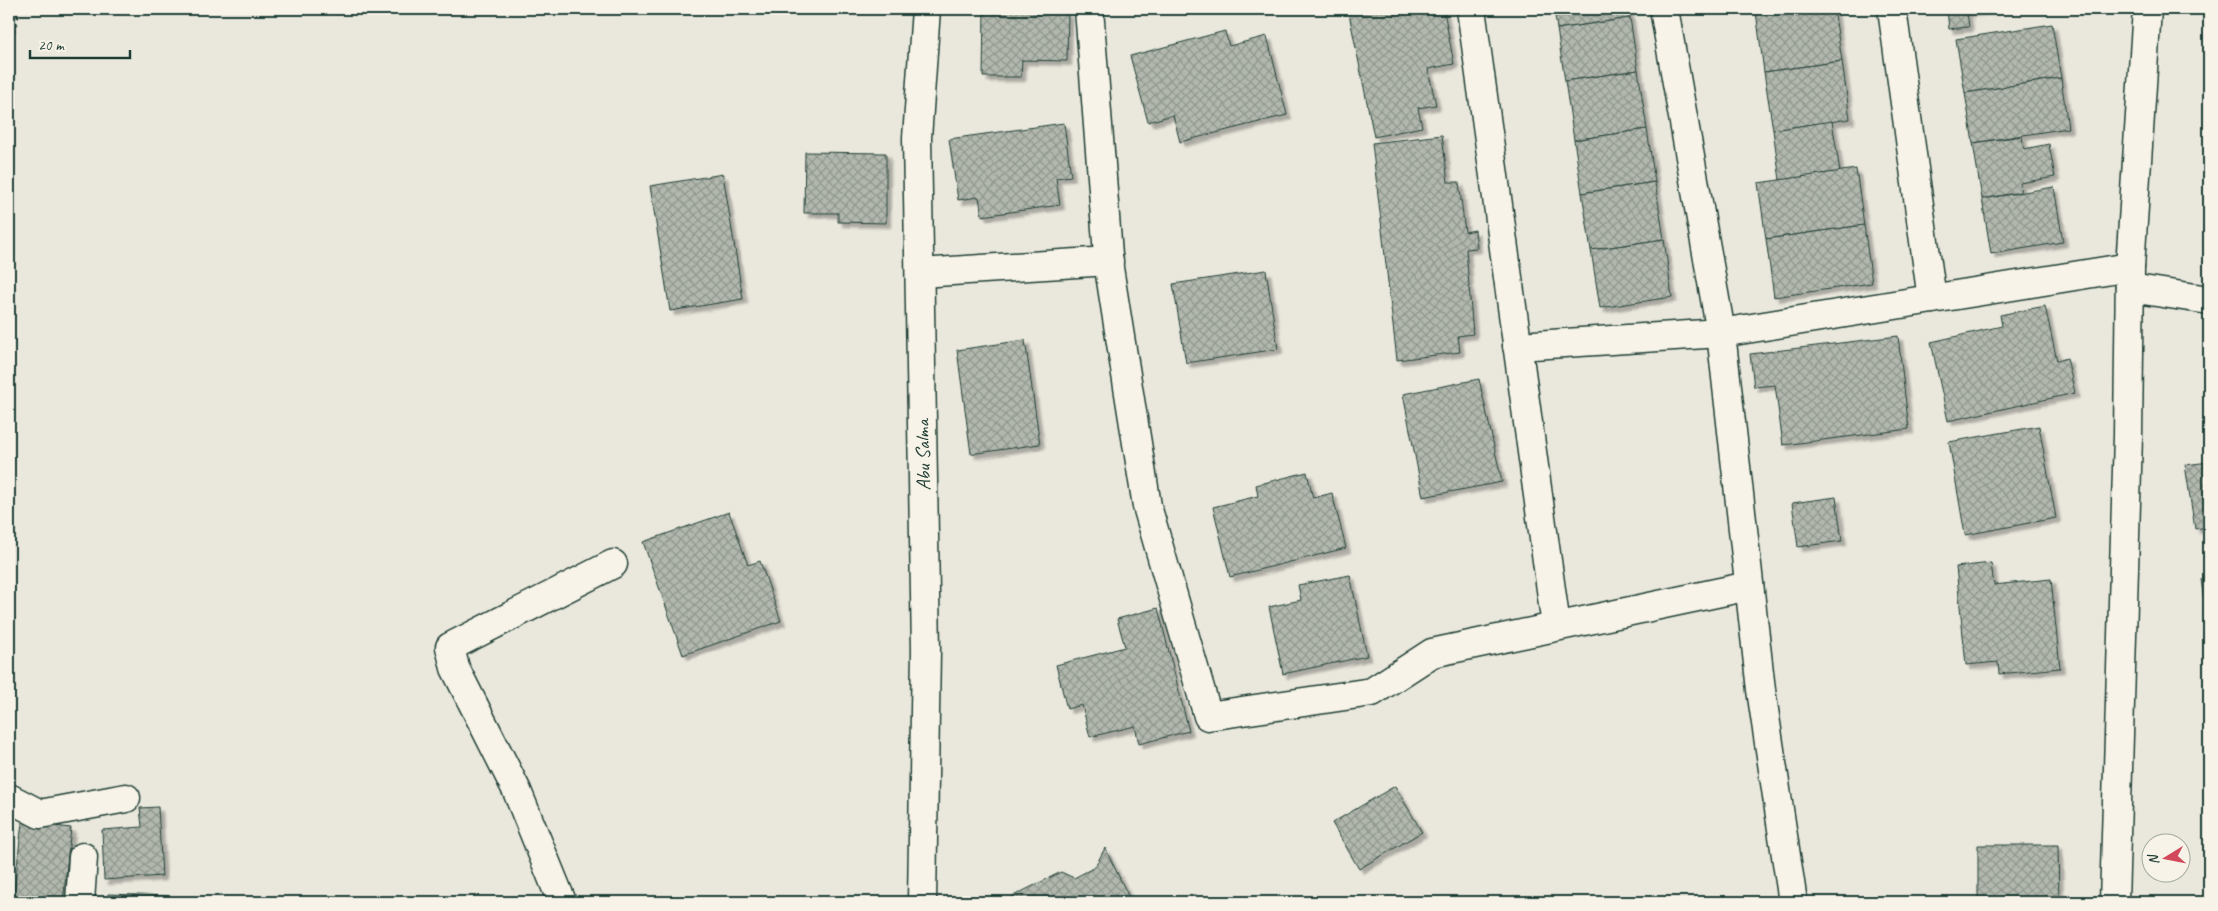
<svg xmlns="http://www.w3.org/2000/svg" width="2218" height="911" viewBox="0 0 2218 911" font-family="Caveat,sans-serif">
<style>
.building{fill:url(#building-cross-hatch);stroke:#1f3d34;filter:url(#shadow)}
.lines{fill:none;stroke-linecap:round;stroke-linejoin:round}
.minor-casing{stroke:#1f3d34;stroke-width:31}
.path{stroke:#1f3d34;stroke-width:3;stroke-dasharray:4 4;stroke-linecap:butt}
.minor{stroke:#f7f3e8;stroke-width:28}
.labels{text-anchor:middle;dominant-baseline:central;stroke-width:4.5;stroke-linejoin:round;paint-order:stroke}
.street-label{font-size:20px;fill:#1f3d34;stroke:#f7f3e8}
</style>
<defs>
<pattern id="building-cross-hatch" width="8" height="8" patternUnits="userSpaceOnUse" patternTransform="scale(1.25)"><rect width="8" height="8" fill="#b2b8ae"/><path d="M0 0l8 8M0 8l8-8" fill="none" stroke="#90978e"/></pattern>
<filter id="shadow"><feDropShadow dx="4.5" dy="4.5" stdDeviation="1" flood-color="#0004"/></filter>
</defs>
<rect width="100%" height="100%" fill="#eae8dd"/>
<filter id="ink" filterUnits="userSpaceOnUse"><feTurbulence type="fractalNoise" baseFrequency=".02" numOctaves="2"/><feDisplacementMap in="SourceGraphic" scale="10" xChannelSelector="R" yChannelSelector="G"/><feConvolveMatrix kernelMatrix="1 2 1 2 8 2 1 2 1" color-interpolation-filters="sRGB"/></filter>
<g filter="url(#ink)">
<g class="building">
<path d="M984,9H1056V12L1068,13L1067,61L1022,60L1021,77H983Z"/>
<path d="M1348,9H1427L1428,14L1444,11L1454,64L1428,69L1436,105L1418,108L1422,127L1374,137Z"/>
<path d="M1554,9H1629L1630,18L1557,29Z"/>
<path d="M1755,9H1780L1756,12Z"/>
<path d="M1780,9H1811V11L1834,9L1842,61L1764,72L1756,12Z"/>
<path d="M1947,9H1994L1967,12L1969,27L1949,29Z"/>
<path d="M1630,18L1638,70L1565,81L1557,29Z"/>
<path d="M2052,24L2061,78L1965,93L1956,39Z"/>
<path d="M1225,31L1229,46L1267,36L1287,115L1180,142L1173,115L1148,122L1130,56Z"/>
<path d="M1842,61L1850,119L1773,130L1764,72Z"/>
<path d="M1638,70L1647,129L1574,140L1565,81Z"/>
<path d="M2061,78L2068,128L1973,143L1965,93Z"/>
<path d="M1832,121L1840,172L1780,180L1773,130Z"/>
<path d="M1064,123L1071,176L1056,178L1060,205L982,216L979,197L958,200L949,139Z"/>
<path d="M1647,129L1655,182L1582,193L1574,140Z"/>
<path d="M1442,135L1448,182H1459L1465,232L1475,230L1477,248L1466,249L1473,334L1458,336L1460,352L1397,360L1372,143Z"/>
<path d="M2022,136L2024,149L2049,144L2055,177L2020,183L2021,192L1982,199L1973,143Z"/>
<path d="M805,152L886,153V223L838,222V213H804Z"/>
<path d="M1856,169L1864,225L1766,239L1758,183Z"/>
<path d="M723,174L743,299L670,311L650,186Z"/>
<path d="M1655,182L1664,239L1591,250L1582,193Z"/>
<path d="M2054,187L2063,242L1991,254L1982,199Z"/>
<path d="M1864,225L1872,283L1774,297L1766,239Z"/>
<path d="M1664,239L1672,297L1600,308L1591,250Z"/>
<path d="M1266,270L1278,349L1186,363L1173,284Z"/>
<path d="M2045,306L2057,361L2067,358L2075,393L1948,421L1931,342L2002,326L2000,315Z"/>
<path d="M1898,336L1909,429L1783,445L1775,385L1754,387L1750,354Z"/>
<path d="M1025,340L1040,444L971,454L957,350Z"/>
<path d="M1479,379L1502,482L1423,497L1403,394Z"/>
<path d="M2039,426L2056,518L1965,535L1949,442Z"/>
<path d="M2209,462V527L2195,529L2185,465Z"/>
<path d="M1307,472L1313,498L1332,493L1346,548L1230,577L1213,507L1258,496L1256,485Z"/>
<path d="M1836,497L1842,541L1798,547L1792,503Z"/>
<path d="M729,512L748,565L760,561L781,621L683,655L643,542Z"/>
<path d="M1991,563L1994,585L2051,579L2060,668L1999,674L1998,662L1966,665L1956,567Z"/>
<path d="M1350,575L1367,656L1283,674L1269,607L1301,600L1298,585Z"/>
<path d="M2209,578V637L2201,579Z"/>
<path d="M1158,608L1189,731L1139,744L1135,726L1090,737L1082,705L1067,709L1056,665L1125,647L1117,619Z"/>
<path d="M1395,786L1422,832L1359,869L1332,823Z"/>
<path d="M158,807L162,876L104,880L102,830L142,827L140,808Z"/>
<path d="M22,822L71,828L63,902H13Z"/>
<path d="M1978,845H2058L2059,902H1978Z"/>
<path d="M1105,848L1129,897L1126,902H1010L1013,896L1061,872L1074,878L1095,867Z"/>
<path d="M108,894L168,896V902H108Z"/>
</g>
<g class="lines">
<defs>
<g id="minor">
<path d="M1089,9L1109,268L1147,506L1208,716L1372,692L1432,653L1749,586"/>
<path d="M1471,9L1556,626"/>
<path d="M1664,9L1721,333L1761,690L1793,902"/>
<path d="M1892,9L1932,299"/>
<path d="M920,273L1109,261"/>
<path d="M2130,288L2209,300"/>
<path d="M1517,346L1721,333L2130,267"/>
<path d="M9,798L40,814L126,798"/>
<path d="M80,902L83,857"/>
<path d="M562,902L517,791L455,668L450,647L613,564"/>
<path d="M922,902L926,650L917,138L926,9"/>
<path d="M2114,902L2128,436L2130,267L2147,9"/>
</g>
</defs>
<use href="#minor" class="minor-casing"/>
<path class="path" d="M9,49L20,9"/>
<use href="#minor" class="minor"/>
</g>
</g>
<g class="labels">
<g class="street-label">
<text transform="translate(923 455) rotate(-91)">Abu Salma</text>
</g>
</g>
<rect width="2218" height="911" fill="none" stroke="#f7f3e8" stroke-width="30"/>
<rect x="15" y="15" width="2188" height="881" fill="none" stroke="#1f3d34" stroke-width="2" filter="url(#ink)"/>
<g transform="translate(2166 858) rotate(260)"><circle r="24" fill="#f7f3e8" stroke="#a1aaa0"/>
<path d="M0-4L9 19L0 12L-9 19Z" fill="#d1495b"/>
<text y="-8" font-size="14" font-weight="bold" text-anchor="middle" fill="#1f3d34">N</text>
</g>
<path d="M30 50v8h100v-8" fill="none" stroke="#1f3d34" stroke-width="2.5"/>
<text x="38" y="50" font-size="15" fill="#1f3d34" stroke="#f7f3e8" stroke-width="4" paint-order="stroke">20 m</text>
</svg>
